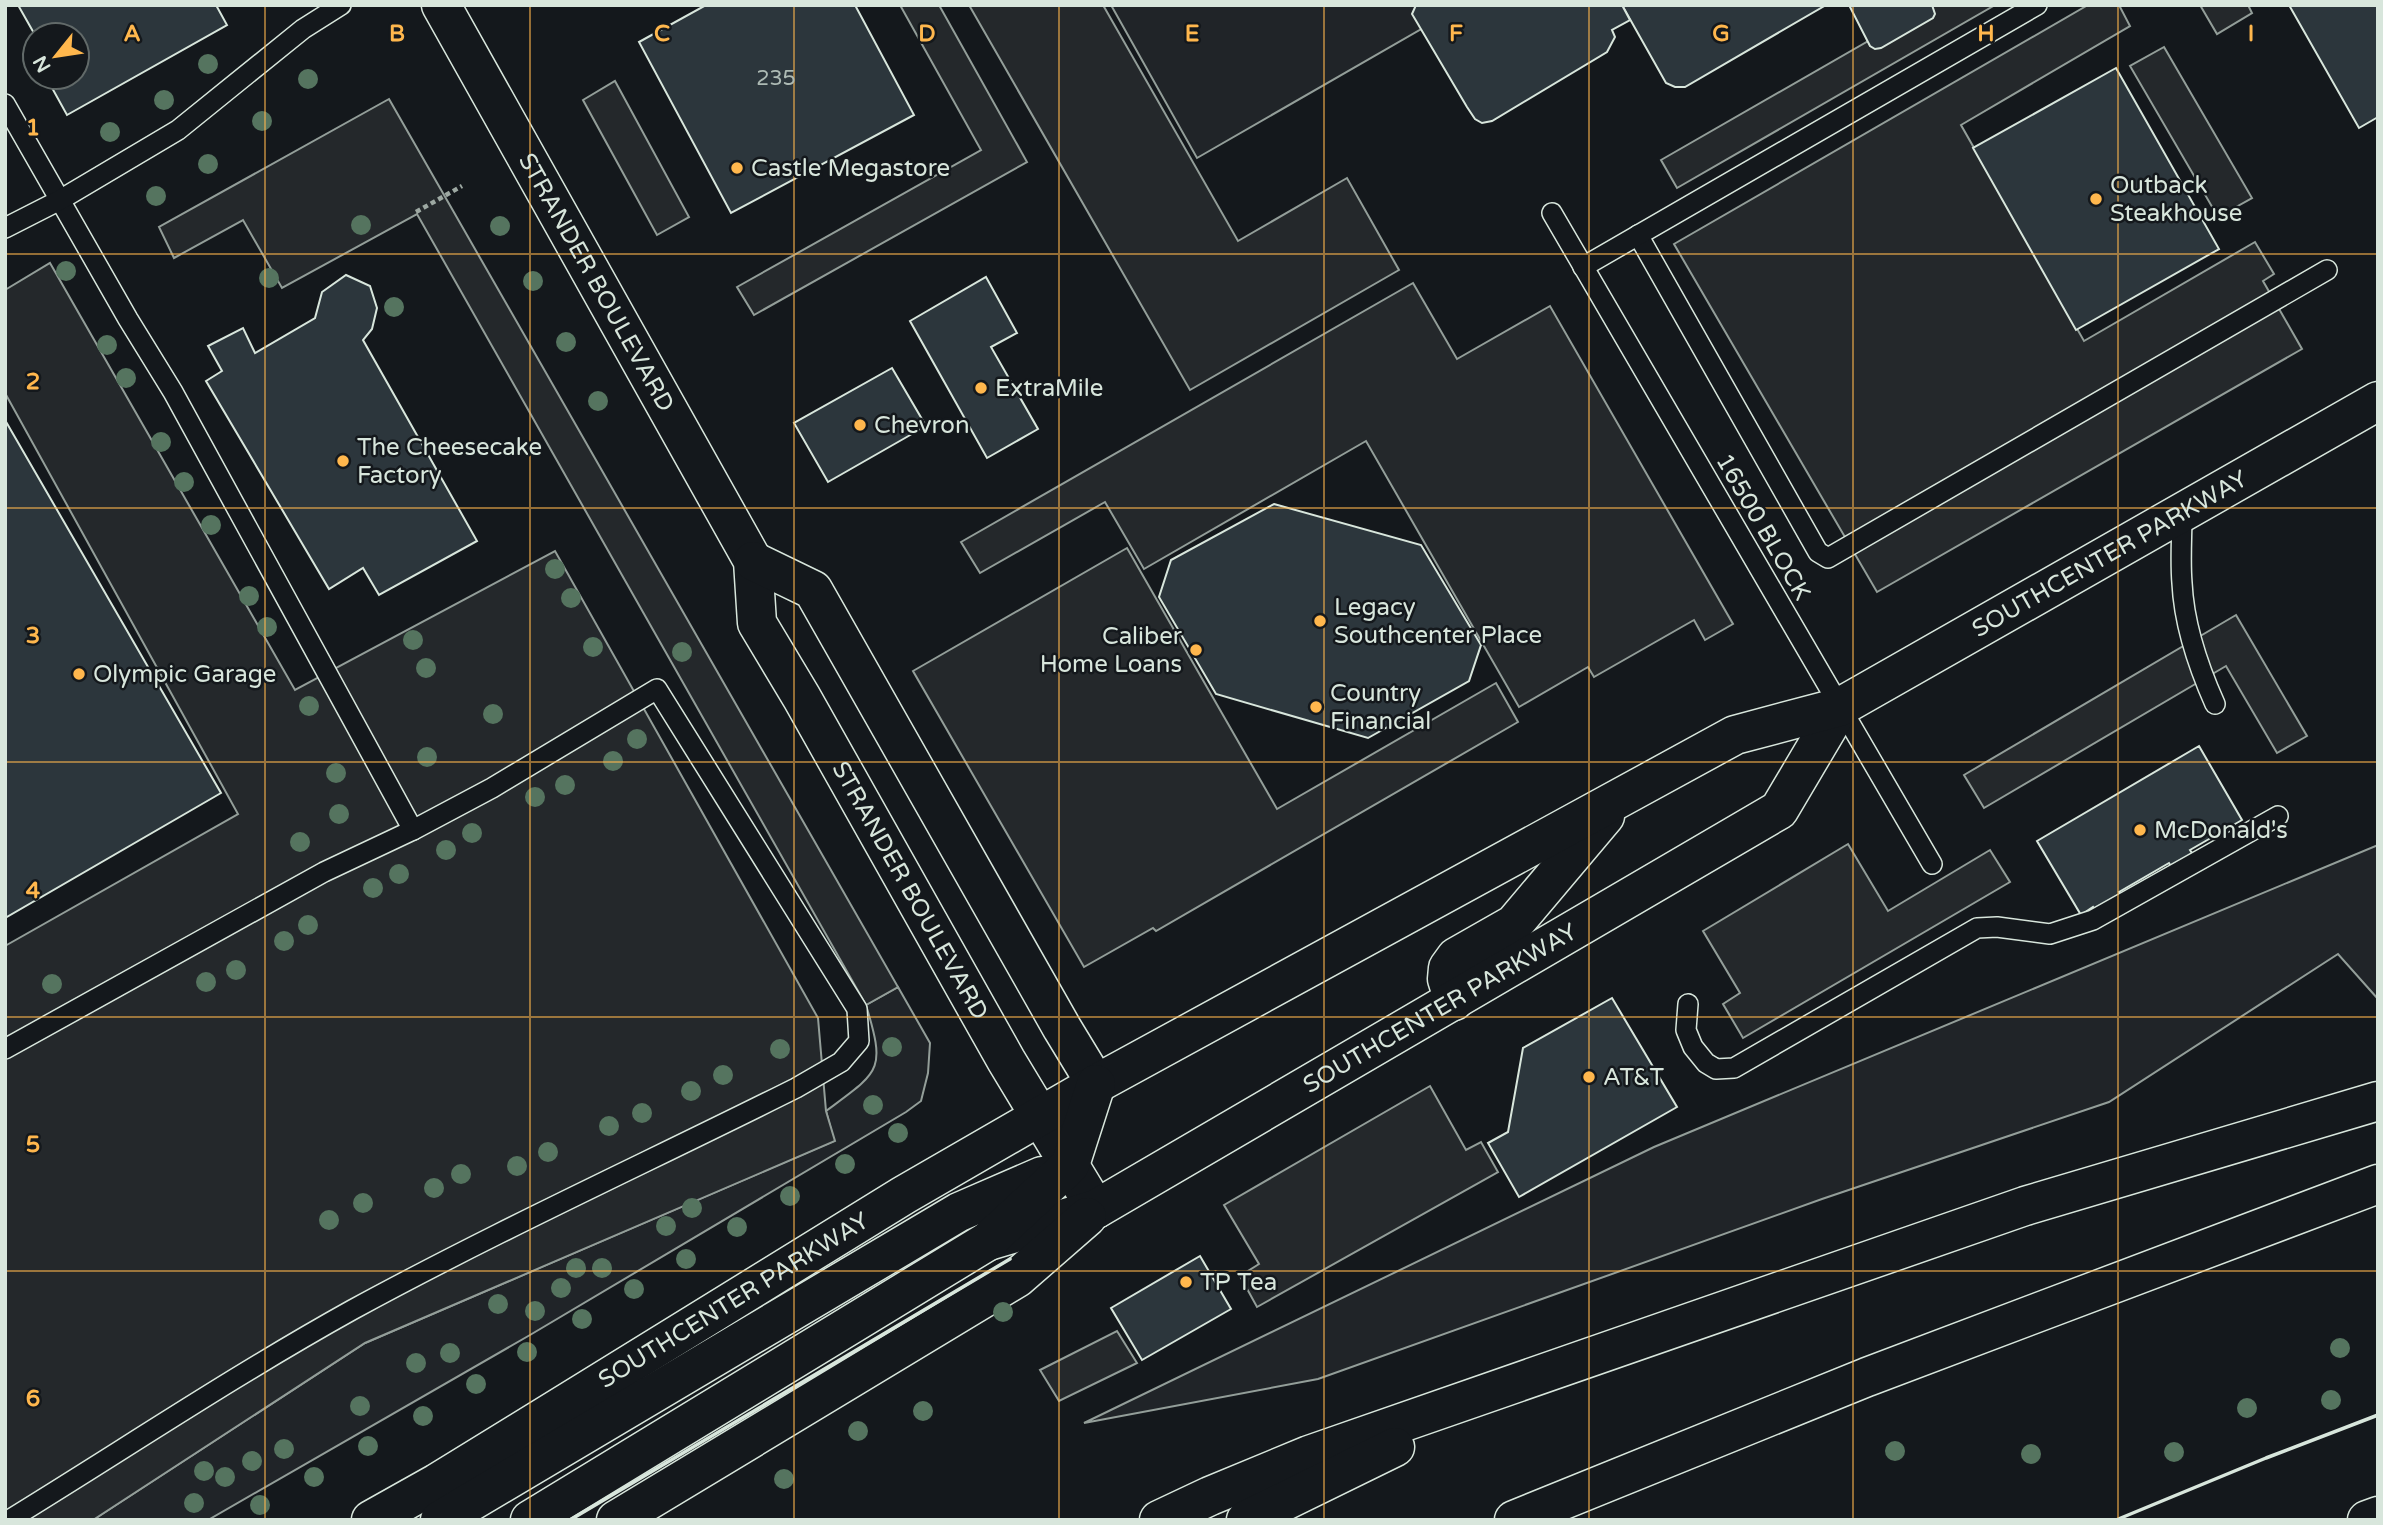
<svg xmlns="http://www.w3.org/2000/svg" width="2383" height="1525" viewBox="0 0 2383 1525" font-family="'Varela Round',sans-serif">
<style>
.green{fill:#202428;stroke:#939e99;stroke-width:2}
.parking{fill:#24282b;stroke:#939e99;stroke-width:2}
.building{fill:#2c363c;stroke:#d8e6dc;stroke-width:2}
.lines{fill:none;stroke-linecap:round;stroke-linejoin:round}
.service-casing{stroke:#d8e6dc;stroke-width:22}
.secondary-casing{stroke:#d8e6dc;stroke-width:41}
.motorway-casing{stroke:#d8e6dc;stroke-width:41}
.path{stroke:#9da8a2;stroke-width:4.5;stroke-dasharray:5 3.5;stroke-linecap:butt}
.service{stroke:#14181c;stroke-width:19}
.secondary{stroke:#14181c;stroke-width:38}
.motorway{stroke:#14181c;stroke-width:38}
.wall{stroke:#d8e6dc;stroke-width:3.5}
.tree{fill:#55745f}
.grid{fill:none;stroke:#ffb74d;stroke-width:2;stroke-opacity:0.55}
.poi-dot{fill:#ffb74d;stroke:#14181c;stroke-width:2.5}
.labels{text-anchor:middle;dominant-baseline:central;stroke-width:5;stroke-linejoin:round;paint-order:stroke}
.number-label{font-size:21px;fill:#adbab4}
.poi-label{font-size:24px;fill:#d8e6dc;stroke:#14181c;text-anchor:start}
.street-label{font-size:24px;fill:#d8e6dc;stroke:#14181c}
.grid-label{font-size:23px;text-anchor:middle;font-weight:bold;fill:#ffb74d;stroke:#14181c;stroke-width:5;stroke-linejoin:round;paint-order:stroke}
</style>
<rect width="100%" height="100%" fill="#14181c"/>
<g class="green">
<path d="M1111,5H1463L1197,158Z"/>
<path d="M2378,845V999L2338,954L2109,1102L1822,1199L1318,1379L1084,1423L1654,1147Z"/>
<path d="M898,987L930,1043L928,1073L921,1101L906,1112L530,1335L208,1520H93L365,1343L834,1141L826,1111C880,1071 886,1071 866,1005Z"/>
</g>
<g class="parking">
<path d="M900,5H939L1027,162L754,315L737,287L981,150Z"/>
<path d="M969,5H1103L1238,241L1347,178L1399,270L1190,390Z"/>
<path d="M1931,5H1995L1677,188L1661,160Z"/>
<path d="M2088,5H2119L2130,26L1961,125L2084,341L2255,242L2274,274L2263,281L2302,349L1877,592L1674,244Z"/>
<path d="M2200,5H2248L2252,13L2217,34Z"/>
<path d="M2164,47L2252,198L2218,217L2130,66Z"/>
<path d="M615,81L689,217L657,235L583,100Z"/>
<path d="M389,99L898,987L866,1005L417,214L282,288L243,220L174,258L159,227Z"/>
<path d="M50,263L295,690L555,551L818,1018L826,1111L835,1141L365,1343L93,1520H5V946L238,814L5,393V290Z"/>
<path d="M1413,283L1457,359L1550,306L1733,624L1705,640L1694,620L1594,677L1588,667L1519,707L1366,441L1144,569L1105,502L980,573L961,542Z"/>
<path d="M1127,548L1277,809L1496,683L1518,722L1156,931L1153,928L1084,967L913,671Z"/>
<path d="M2236,615L2307,736L2277,753L2226,666L1984,808L1964,775Z"/>
<path d="M1848,844L1888,911L1990,850L2010,882L1743,1038L1723,1004L1740,993L1703,931Z"/>
<path d="M1430,1086L1466,1150L1481,1142L1498,1172L1257,1307L1240,1276L1259,1264L1224,1205Z"/>
<path d="M1117,1331L1137,1363L1059,1401L1040,1370Z"/>
</g>
<g class="building">
<path d="M18,5H216L227,25L67,115L46,77H77V35H35Z"/>
<path d="M706,5H855L914,115L731,213L639,42Z"/>
<path d="M1622,5H1826L1685,87H1675L1666,83Z"/>
<path d="M1622,5L1630,20L1612,30L1615,37L1607,52L1492,121L1482,123L1475,119L1467,107L1412,14L1416,5Z"/>
<path d="M1849,5H1932L1935,14L1933,18L1881,48L1875,49L1870,46Z"/>
<path d="M2289,5H2378V117L2359,128Z"/>
<path d="M2116,68L2219,249L2076,330L1973,148Z"/>
<path d="M346,275L370,286L377,308L372,329L363,340L477,541L379,595L363,568L329,589L206,381L222,371L208,346L243,328L255,353L315,318L322,292Z"/>
<path d="M986,277L1017,333L991,347L1038,429L987,458L910,321Z"/>
<path d="M892,368L926,426L828,482L794,423Z"/>
<path d="M5,420L221,793L5,918Z"/>
<path d="M1274,504L1421,545L1481,645L1469,681L1368,738L1216,694L1159,597L1171,560Z"/>
<path d="M2199,746L2242,820L2190,850L2196,859L2174,871L2169,863L2119,892L2123,898L2097,913L2093,907L2081,915L2037,841Z"/>
<path d="M1612,998L1677,1107L1519,1197L1488,1143L1508,1132L1523,1048Z"/>
<path d="M1200,1256L1231,1309L1142,1360L1111,1308Z"/>
</g>
<g class="lines">
<defs>
<g id="service">
<path d="M5,104L128,319L173,392L413,830"/>
<path d="M1552,213L1932,864"/>
<path d="M5,228L60,200L178,130L303,29L341,5"/>
<path d="M1638,235L1818,552L1828,558L2327,270"/>
<path d="M1583,267L2037,5"/>
<path d="M2182,512C2182,536 2180,560 2182,583C2184,626 2198,666 2215,704"/>
<path d="M1688,1004L1686,1030L1693,1047L1706,1063L1716,1069L1734,1068L1977,928L1997,927L2050,934L2093,920L2278,816"/>
<path d="M5,1049L324,872L413,830L492,788L657,689L857,1009L859,1041L841,1062L796,1088C648,1162 497,1231 352,1310C235,1375 123,1450 9,1520"/>
</g>
<g id="secondary">
<path id="s1" d="M441,5L753,561L757,623L802,698L1006,1060L1096,1209"/>
<path d="M753,561L813,590L1062,1028L1096,1084"/>
<path d="M1454,1001L1447,979L1448,968L1456,957L1514,924L1605,816"/>
<path id="s2" d="M988,1241L1096,1209L1779,810L1840,707"/>
<path id="s3" d="M371,1520L437,1483L904,1195L1096,1084L1735,735L1840,707L2378,401"/>
<path d="M440,1520L959,1212L1042,1176"/>
<path d="M530,1520L988,1241L1070,1165L1096,1084"/>
<path d="M616,1520L1017,1278L1087,1217"/>
</g>
<g id="motorway">
<path d="M1159,1520L1210,1496L1309,1455L2025,1206L2378,1101"/>
<path d="M1246,1520L1395,1447"/>
<path d="M1514,1520L1867,1377L2378,1184"/>
<path d="M2367,1520L2378,1516"/>
</g>
</defs>
<use href="#service" class="service-casing"/>
<use href="#secondary" class="secondary-casing"/>
<use href="#motorway" class="motorway-casing"/>
<path class="path" d="M416,212L462,186"/>
<use href="#service" class="service"/>
<use href="#secondary" class="secondary"/>
<use href="#motorway" class="motorway"/>
<g class="wall">
<path d="M570,1520L1010,1259"/>
<path d="M2116,1520L2266,1458L2378,1415"/>
</g>
</g>
<g class="tree">
<circle cx="208" cy="64" r="10"/>
<circle cx="308" cy="79" r="10"/>
<circle cx="164" cy="100" r="10"/>
<circle cx="262" cy="121" r="10"/>
<circle cx="110" cy="132" r="10"/>
<circle cx="208" cy="164" r="10"/>
<circle cx="156" cy="196" r="10"/>
<circle cx="361" cy="225" r="10"/>
<circle cx="500" cy="226" r="10"/>
<circle cx="66" cy="271" r="10"/>
<circle cx="269" cy="278" r="10"/>
<circle cx="533" cy="281" r="10"/>
<circle cx="394" cy="307" r="10"/>
<circle cx="566" cy="342" r="10"/>
<circle cx="107" cy="345" r="10"/>
<circle cx="126" cy="378" r="10"/>
<circle cx="598" cy="401" r="10"/>
<circle cx="161" cy="442" r="10"/>
<circle cx="184" cy="482" r="10"/>
<circle cx="211" cy="525" r="10"/>
<circle cx="555" cy="569" r="10"/>
<circle cx="249" cy="596" r="10"/>
<circle cx="571" cy="598" r="10"/>
<circle cx="267" cy="627" r="10"/>
<circle cx="413" cy="640" r="10"/>
<circle cx="593" cy="647" r="10"/>
<circle cx="682" cy="652" r="10"/>
<circle cx="426" cy="668" r="10"/>
<circle cx="309" cy="706" r="10"/>
<circle cx="493" cy="714" r="10"/>
<circle cx="637" cy="739" r="10"/>
<circle cx="427" cy="757" r="10"/>
<circle cx="613" cy="761" r="10"/>
<circle cx="336" cy="773" r="10"/>
<circle cx="565" cy="785" r="10"/>
<circle cx="535" cy="797" r="10"/>
<circle cx="339" cy="814" r="10"/>
<circle cx="472" cy="833" r="10"/>
<circle cx="300" cy="842" r="10"/>
<circle cx="446" cy="850" r="10"/>
<circle cx="399" cy="874" r="10"/>
<circle cx="373" cy="888" r="10"/>
<circle cx="308" cy="925" r="10"/>
<circle cx="284" cy="941" r="10"/>
<circle cx="236" cy="970" r="10"/>
<circle cx="206" cy="982" r="10"/>
<circle cx="52" cy="984" r="10"/>
<circle cx="892" cy="1047" r="10"/>
<circle cx="780" cy="1049" r="10"/>
<circle cx="723" cy="1075" r="10"/>
<circle cx="691" cy="1091" r="10"/>
<circle cx="873" cy="1105" r="10"/>
<circle cx="642" cy="1113" r="10"/>
<circle cx="609" cy="1126" r="10"/>
<circle cx="898" cy="1133" r="10"/>
<circle cx="548" cy="1152" r="10"/>
<circle cx="845" cy="1164" r="10"/>
<circle cx="517" cy="1166" r="10"/>
<circle cx="461" cy="1174" r="10"/>
<circle cx="434" cy="1188" r="10"/>
<circle cx="790" cy="1196" r="10"/>
<circle cx="363" cy="1203" r="10"/>
<circle cx="692" cy="1208" r="10"/>
<circle cx="329" cy="1220" r="10"/>
<circle cx="666" cy="1226" r="10"/>
<circle cx="737" cy="1227" r="10"/>
<circle cx="686" cy="1259" r="10"/>
<circle cx="576" cy="1268" r="10"/>
<circle cx="602" cy="1268" r="10"/>
<circle cx="561" cy="1288" r="10"/>
<circle cx="634" cy="1289" r="10"/>
<circle cx="498" cy="1304" r="10"/>
<circle cx="535" cy="1311" r="10"/>
<circle cx="1003" cy="1312" r="10"/>
<circle cx="582" cy="1319" r="10"/>
<circle cx="2340" cy="1348" r="10"/>
<circle cx="527" cy="1352" r="10"/>
<circle cx="450" cy="1353" r="10"/>
<circle cx="416" cy="1363" r="10"/>
<circle cx="476" cy="1384" r="10"/>
<circle cx="2331" cy="1400" r="10"/>
<circle cx="360" cy="1406" r="10"/>
<circle cx="2247" cy="1408" r="10"/>
<circle cx="923" cy="1411" r="10"/>
<circle cx="423" cy="1416" r="10"/>
<circle cx="858" cy="1431" r="10"/>
<circle cx="368" cy="1446" r="10"/>
<circle cx="284" cy="1449" r="10"/>
<circle cx="1895" cy="1451" r="10"/>
<circle cx="2174" cy="1452" r="10"/>
<circle cx="2031" cy="1454" r="10"/>
<circle cx="252" cy="1461" r="10"/>
<circle cx="204" cy="1471" r="10"/>
<circle cx="225" cy="1477" r="10"/>
<circle cx="314" cy="1477" r="10"/>
<circle cx="784" cy="1479" r="10"/>
<circle cx="194" cy="1503" r="10"/>
<circle cx="260" cy="1505" r="10"/>
</g>
<path class="grid" d="M265,5V1520M530,5V1520M794,5V1520M1059,5V1520M1324,5V1520M1589,5V1520M1853,5V1520M2118,5V1520M5,254H2378M5,508H2378M5,762H2378M5,1017H2378M5,1271H2378"/>
<g class="poi-dot">
<circle cx="737" cy="168" r="7"/>
<circle cx="2096" cy="199" r="7"/>
<circle cx="981" cy="388" r="7"/>
<circle cx="860" cy="425" r="7"/>
<circle cx="343" cy="461" r="7"/>
<circle cx="1320" cy="621" r="7"/>
<circle cx="1196" cy="650" r="7"/>
<circle cx="79" cy="674" r="7"/>
<circle cx="1316" cy="707" r="7"/>
<circle cx="2140" cy="830" r="7"/>
<circle cx="1589" cy="1077" r="7"/>
<circle cx="1186" cy="1282" r="7"/>
</g>
<g class="labels">
<g class="number-label">
<text x="776" y="78">235</text>
</g>
<g class="poi-label">
<text x="751" y="168">Castle Megastore</text>
<text x="2110" y="185">Outback<tspan x="2110" dy="28">Steakhouse</tspan></text>
<text x="995" y="388">ExtraMile</text>
<text x="874" y="425">Chevron</text>
<text x="357" y="447">The Cheesecake<tspan x="357" dy="28">Factory</tspan></text>
<text x="1334" y="607">Legacy<tspan x="1334" dy="28">Southcenter Place</tspan></text>
<text x="1182" y="636" text-anchor="end">Caliber<tspan x="1182" dy="28">Home Loans</tspan></text>
<text x="93" y="674">Olympic Garage</text>
<text x="1330" y="693">Country<tspan x="1330" dy="28">Financial</tspan></text>
<text x="2154" y="830">McDonald's</text>
<text x="1603" y="1077">AT&amp;T</text>
<text x="1200" y="1282">TP Tea</text>
</g>
<g class="street-label">
<text stroke="none"><textPath href="#s1" startOffset="318">STRANDER BOULEVARD</textPath></text>
<text transform="translate(1763 527) rotate(60)">16500 BLOCK</text>
<text stroke="none"><textPath href="#s3" startOffset="1993">SOUTHCENTER PARKWAY</textPath></text>
<text stroke="none"><textPath href="#s1" startOffset="1008">STRANDER BOULEVARD</textPath></text>
<text stroke="none"><textPath href="#s2" startOffset="511">SOUTHCENTER PARKWAY</textPath></text>
<text stroke="none"><textPath href="#s3" startOffset="424">SOUTHCENTER PARKWAY</textPath></text>
</g>
</g>
<g class="grid-label">
<text x="132" y="41">A</text>
<text x="397" y="41">B</text>
<text x="662" y="41">C</text>
<text x="927" y="41">D</text>
<text x="1192" y="41">E</text>
<text x="1456" y="41">F</text>
<text x="1721" y="41">G</text>
<text x="1986" y="41">H</text>
<text x="2251" y="41">I</text>
<text x="33" y="135">1</text>
<text x="33" y="389">2</text>
<text x="33" y="643">3</text>
<text x="33" y="898">4</text>
<text x="33" y="1152">5</text>
<text x="33" y="1406">6</text>
</g>
<rect width="2383" height="1525" fill="none" stroke="#d8e6dc" stroke-width="14"/>
<g transform="translate(56 56) rotate(240)"><circle r="33" fill="#14181c" stroke="#626a69" stroke-width="2"/>
<path d="M0-5L12 26L0 18L-12 26Z" fill="#ffb74d"/>
<text y="-10" font-size="19" font-weight="bold" text-anchor="middle" fill="#d8e6dc">N</text>
</g>
</svg>
